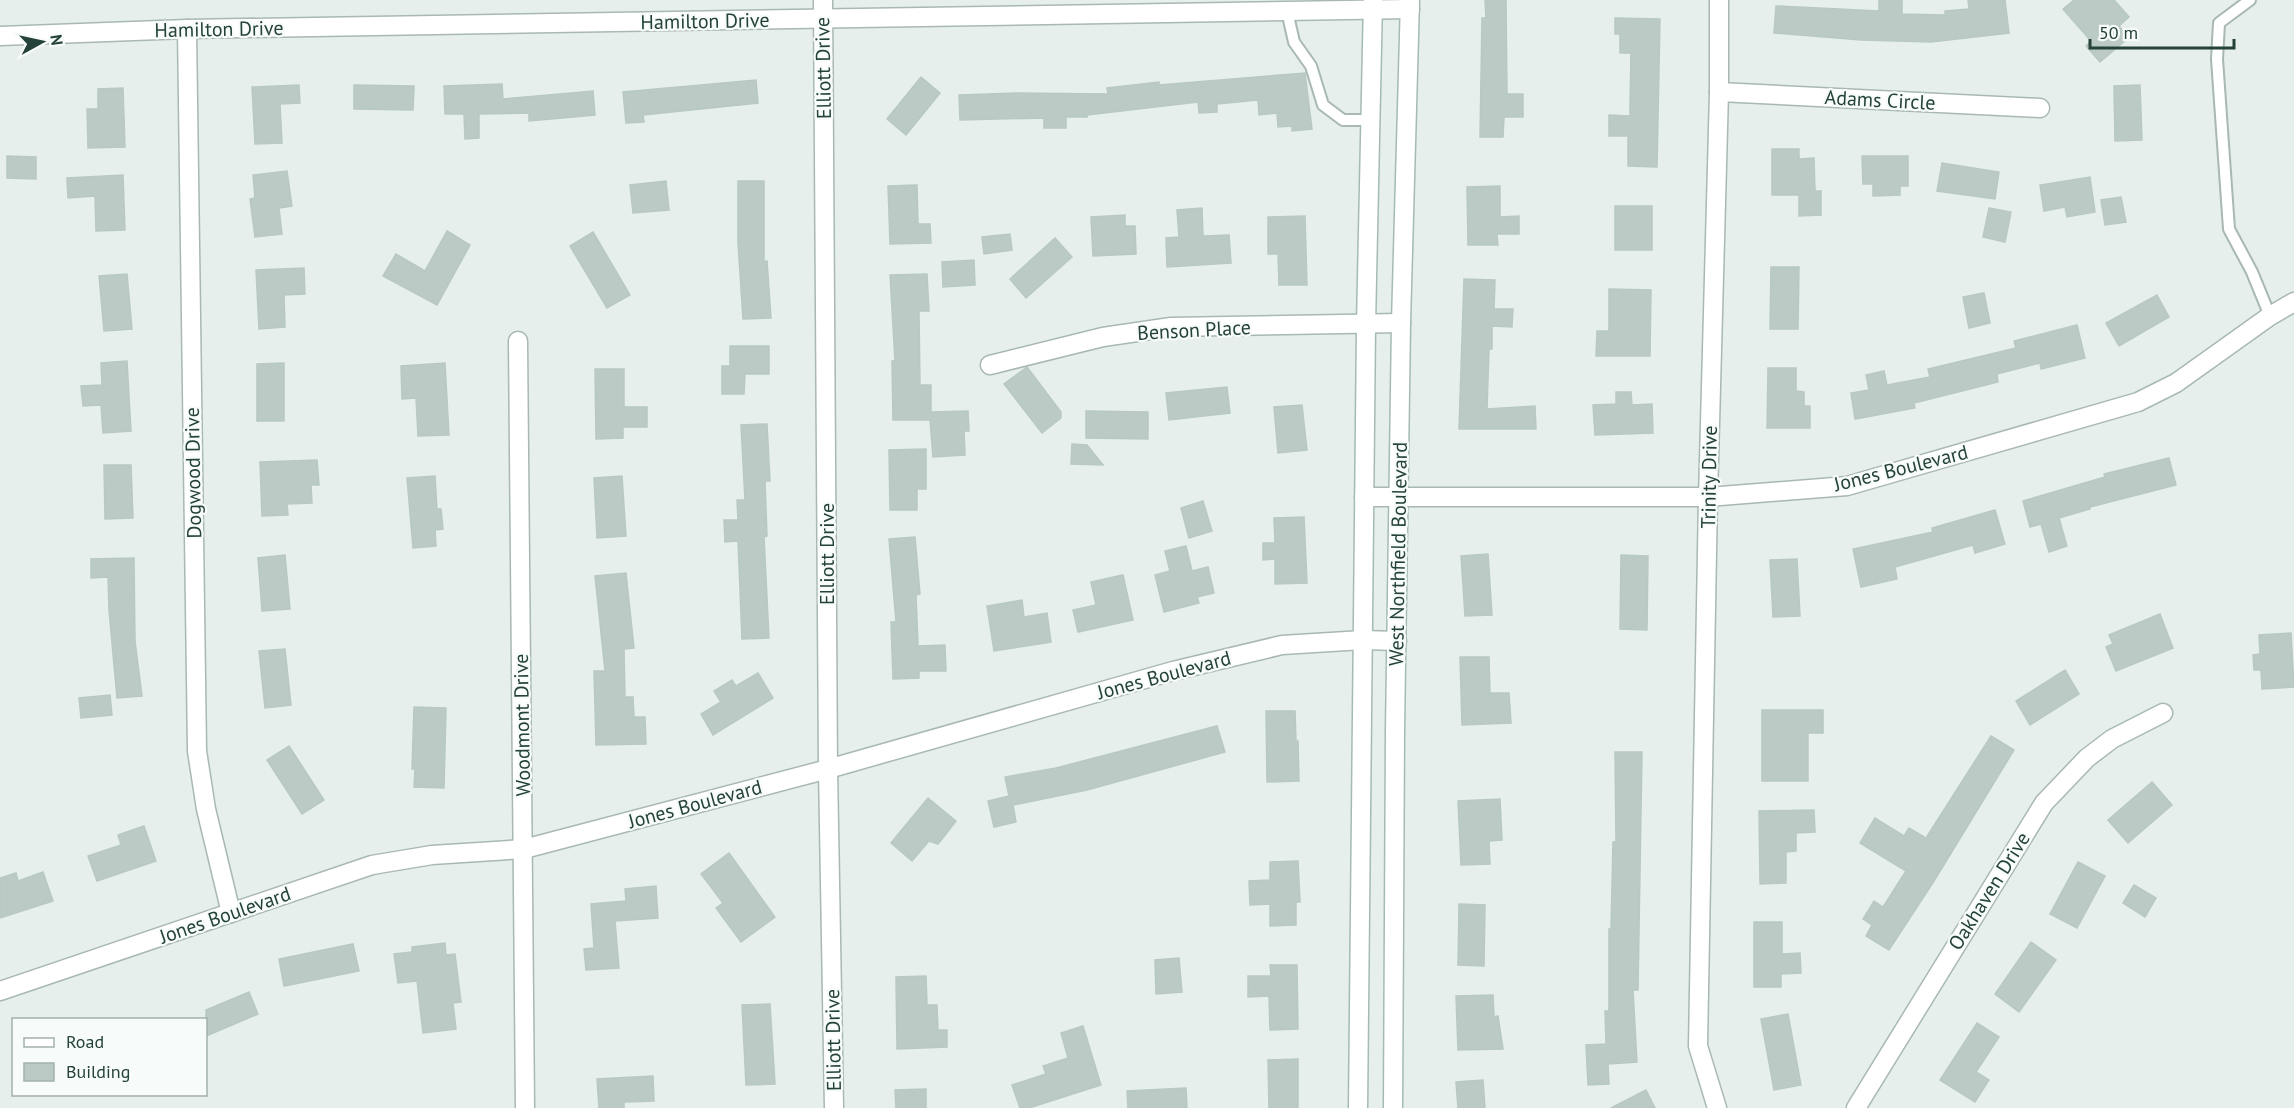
<svg xmlns="http://www.w3.org/2000/svg" width="2294" height="1108" viewBox="0 0 2294 1108" font-family="'PT Sans',sans-serif">
<style>
.building{fill:#bbcac4;stroke:#b8c9c2;stroke-width:1.5}
.lines{fill:none;stroke-linecap:round;stroke-linejoin:round}
.lane-casing{stroke:#a8b8b2;stroke-width:14}
.street-casing{stroke:#a8b8b2;stroke-width:21}
.secondary-casing{stroke:#a4bbb3;stroke-width:21}
.lane{stroke:#fff;stroke-width:10}
.street{stroke:#fff;stroke-width:18}
.secondary{stroke:#fff;stroke-width:18}
.labels{text-anchor:middle;dominant-baseline:central;stroke-width:4.5;stroke-linejoin:round;paint-order:stroke}
.street-label{font-size:20px;fill:#24423a;stroke:#f7fbf9}
</style>
<rect width="100%" height="100%" fill="#e6efeb"/>
<g class="building">
<path d="M1485,0H1506L1507,94H1523V117H1504L1503,137H1480L1482,18H1486Z"/>
<path d="M1879,0H1902V14L1945,15V11L1969,9L1968,0H2005L2009,33L1931,42L1861,40L1774,33L1776,6L1879,11Z"/>
<path d="M2074,0H2114L2129,17L2119,26L2126,34V40L2100,62L2086,46L2091,41L2063,9Z"/>
<path d="M1615,18L1660,19L1657,167L1628,166V136H1609V115L1630,116V104L1631,53H1620V34H1615Z"/>
<path d="M1305,73L1312,129L1292,131V126L1278,127L1277,113L1259,115L1258,100L1217,104V112L1199,113L1198,102L1087,115V117H1066V128H1044V118L960,120L959,95L1017,93L1108,94L1107,88L1159,82V85Z"/>
<path d="M921,77L940,93L906,135L887,119Z"/>
<path d="M756,80L758,103L643,115L644,122L626,123L623,92Z"/>
<path d="M502,84L503,99L593,91L595,115L529,121V113L479,114V138L465,139L464,114H445L444,86Z"/>
<path d="M299,85L300,103L280,104L282,143L255,144L252,87Z"/>
<path d="M354,85L414,86L413,110L354,109Z"/>
<path d="M2140,85L2142,140L2115,141L2114,86Z"/>
<path d="M123,88L125,147L88,148L87,109H98V89Z"/>
<path d="M1772,149H1799V159L1814,158L1815,191H1821V215L1799,216V195H1772Z"/>
<path d="M7,156L36,157V179L7,178Z"/>
<path d="M1862,156H1908V186H1900V195L1873,196V184H1863Z"/>
<path d="M1942,163L1999,172L1995,199L1937,191Z"/>
<path d="M287,171L292,206L279,208L282,234L255,237L250,199L255,198L253,175Z"/>
<path d="M123,175L125,230L96,231L95,196L68,198L67,178Z"/>
<path d="M2090,177L2095,212L2067,217L2065,207L2044,211L2040,185Z"/>
<path d="M666,181L669,210L633,213L630,185Z"/>
<path d="M738,181H764V262L767,261L771,318L743,319L738,243Z"/>
<path d="M917,185L918,224H930L931,243L890,244L888,186Z"/>
<path d="M1500,186V217L1519,216V234H1497L1498,245H1468L1467,187Z"/>
<path d="M2121,197L2126,222L2105,225L2101,200Z"/>
<rect x="1615" y="206" width="37" height="44"/>
<path d="M1202,208L1203,236L1229,235L1231,263L1167,267L1166,238L1179,237L1177,210Z"/>
<path d="M1989,208L2011,212L2005,242L1983,237Z"/>
<path d="M1125,215V226H1135L1136,254L1093,256L1091,217Z"/>
<path d="M1305,216L1307,285H1279L1278,254H1268V217Z"/>
<path d="M447,231L470,245L437,305L383,276L396,254L425,271Z"/>
<path d="M593,232L630,295L607,308L570,246Z"/>
<path d="M1010,234L1012,250L984,254L982,237Z"/>
<path d="M1055,238L1072,257L1026,298L1010,279Z"/>
<path d="M974,260L975,285L943,287L942,262Z"/>
<path d="M1771,267H1799L1798,329H1770Z"/>
<path d="M304,268L305,294L284,295L285,327L259,329L256,270Z"/>
<path d="M127,274L132,329L104,331L99,276Z"/>
<path d="M927,274L929,311H919L920,385H931V412L968,411L969,431H964L965,455L933,457L930,420H893L892,361H895L890,275Z"/>
<path d="M1464,279L1495,280L1494,309H1513L1512,327L1492,326V349H1489L1487,409L1535,406L1536,429H1459Z"/>
<path d="M1609,289L1651,290L1650,356H1596L1597,331H1609Z"/>
<path d="M1984,293L1990,323L1969,328L1963,297Z"/>
<path d="M2157,295L2169,317L2119,346L2106,323Z"/>
<path d="M2077,325L2085,358L2041,369L2040,363L1997,374L1998,382L1914,403L1915,408L1855,419L1851,393L1869,390L1866,375L1884,371L1887,385L1930,377L1928,369L2016,348L2014,341Z"/>
<path d="M730,346H769V374H745L744,394H722V366H730Z"/>
<path d="M127,361L131,431L103,433L101,405L83,406L81,386L102,385L101,363Z"/>
<path d="M284,363V421H257V364Z"/>
<path d="M445,363L449,435L418,436L416,398L402,399L401,366Z"/>
<path d="M1027,367L1061,412V418L1042,433L1004,384Z"/>
<path d="M1768,368H1796V391L1804,392V406H1810V428H1767Z"/>
<path d="M595,369H624V407H647V427H623V438L596,439Z"/>
<path d="M1227,387L1230,413L1169,420L1166,393Z"/>
<path d="M1616,392H1631L1632,405L1652,404L1653,433L1595,435L1593,405L1616,404Z"/>
<path d="M1302,405L1307,450L1278,453L1274,407Z"/>
<path d="M1086,411L1148,412V439L1086,438Z"/>
<path d="M767,424L770,481H765L767,536L764,537L769,638L742,639L738,541L725,542L724,520H738L737,500H745L741,425Z"/>
<path d="M1072,444L1087,445L1103,465L1071,464Z"/>
<path d="M926,449V489H917V510H890L889,450Z"/>
<path d="M2169,458L2176,485L2090,507V509L2059,518L2067,546L2049,552L2041,524L2030,527L2023,501L2105,477L2104,474Z"/>
<path d="M317,460L319,485H311L312,503L287,504L288,515L262,516L260,462Z"/>
<path d="M104,465H131L133,518L105,519Z"/>
<path d="M435,476L437,509H441L443,529L435,530L436,546L413,548L407,478Z"/>
<path d="M622,476L626,536L597,538L594,478Z"/>
<path d="M1203,501L1212,531L1189,538L1181,508Z"/>
<path d="M1995,510L2005,544L1975,553L1973,545L1895,567L1897,579L1861,587L1853,549L1933,532L1932,528Z"/>
<path d="M1304,517L1307,583L1275,584V559L1263,560V543H1275L1274,518Z"/>
<path d="M915,537L920,594L916,595L918,646L945,645L946,671H919V678L893,679L891,622H896L889,539Z"/>
<path d="M1186,546L1192,571L1208,567L1214,593L1197,597L1199,603L1164,612L1155,575L1170,571L1165,551Z"/>
<path d="M1488,554L1492,615L1465,616L1461,556Z"/>
<path d="M285,555L290,609L262,611L258,558Z"/>
<path d="M1621,555L1648,556L1647,630L1620,629Z"/>
<path d="M134,558L135,641L142,696L117,698L109,610L108,577L91,578V559Z"/>
<path d="M1797,559L1800,616L1773,617L1770,560Z"/>
<path d="M626,573L634,648L624,649L625,697H633L634,717H645L646,744L596,745L594,671H605L595,576Z"/>
<path d="M1123,575L1133,620L1078,632L1073,610L1096,605L1091,582Z"/>
<path d="M1022,600L1024,617L1047,613L1051,642L994,651L987,606Z"/>
<path d="M2160,614L2173,648L2116,671L2106,647L2113,644L2109,635Z"/>
<path d="M2291,633L2294,687L2262,689L2261,670H2254L2253,655L2260,654L2259,635Z"/>
<path d="M285,649L291,705L265,708L259,651Z"/>
<path d="M1460,657H1489L1490,693H1509L1511,723L1462,725Z"/>
<path d="M2065,670L2079,694L2030,725L2016,701Z"/>
<path d="M758,673L773,698L713,735L701,714L721,702L714,691L732,680L736,686Z"/>
<path d="M110,695L112,715L81,718L79,698Z"/>
<path d="M414,707L446,708L444,788L414,787L415,769H412Z"/>
<path d="M1762,710H1823V733H1808V781H1762Z"/>
<path d="M1266,711H1295L1296,741H1298L1299,781L1267,782Z"/>
<path d="M1217,726L1225,752L1087,790L1013,805L1016,822L994,827L988,801L1009,796L1005,777L1056,768Z"/>
<path d="M1991,736L2014,750L1934,881L1889,950L1866,936L1872,925L1863,919L1874,901L1883,907L1906,871L1860,843L1875,818L1904,836L1909,828L1926,838Z"/>
<path d="M289,746L324,800L302,814L267,760Z"/>
<path d="M1615,752H1642L1638,990H1633L1637,1062L1608,1064L1609,1084L1588,1085L1586,1045L1606,1044L1605,1011H1609V929H1611L1613,842H1616Z"/>
<path d="M2152,782L2172,805L2128,843L2108,820Z"/>
<path d="M928,798L956,821L938,844L929,841L912,861L891,843Z"/>
<path d="M1500,799L1502,840L1489,841L1490,864L1461,865L1458,801Z"/>
<path d="M1814,810L1815,832L1796,833V851L1786,852V883L1760,884L1759,811Z"/>
<path d="M144,826L156,861L97,881L88,856L121,845L118,835Z"/>
<path d="M729,853L775,917L741,942L716,908L723,903L701,874Z"/>
<path d="M1298,861L1300,902H1296V925L1270,926V904L1250,905L1249,881L1270,880V862Z"/>
<path d="M2078,862L2105,876L2077,928L2050,914Z"/>
<path d="M43,872L53,901L0,918V878L16,873L18,881Z"/>
<path d="M2134,885L2156,898L2145,917L2123,903Z"/>
<path d="M656,886L658,918L615,921L619,968L586,970L584,949L594,948L591,904L626,901L625,889Z"/>
<path d="M1459,904L1485,905L1484,966L1458,965Z"/>
<path d="M1754,922H1782V954L1800,953L1801,973L1781,974V987H1754Z"/>
<path d="M2031,942L2056,960L2019,1012L1995,994Z"/>
<path d="M445,943L446,955L455,954L461,1002L453,1003L456,1029L423,1033L417,981L398,983L394,954L412,952V947Z"/>
<path d="M353,944L359,971L284,986L279,959Z"/>
<path d="M1179,958L1182,992L1156,994L1155,960Z"/>
<path d="M1270,965H1297L1298,1029L1270,1030L1269,996L1248,997V976H1271Z"/>
<path d="M926,976L927,1005H937L938,1030H947V1047L897,1049L896,977Z"/>
<path d="M249,992L258,1014L206,1036V1010Z"/>
<path d="M1493,995L1494,1017L1498,1016L1503,1049L1458,1050L1456,996Z"/>
<path d="M770,1004L775,1084L746,1085L742,1005Z"/>
<path d="M1788,1014L1801,1085L1774,1090L1761,1019Z"/>
<path d="M1977,1023L1999,1037L1976,1072L1989,1080L1975,1102L1940,1080Z"/>
<path d="M1083,1026L1101,1085L1029,1108H1020L1012,1085L1046,1074L1043,1066L1068,1058L1061,1033Z"/>
<path d="M1298,1059V1108H1269L1268,1060Z"/>
<path d="M653,1076L654,1101L624,1102V1108H599L597,1079Z"/>
<path d="M1483,1080L1485,1108H1458L1456,1082Z"/>
<path d="M1186,1088L1187,1108H1128L1127,1091Z"/>
<path d="M926,1089V1108H896L895,1090Z"/>
<path d="M1646,1090L1655,1108H1611Z"/>
</g>
<g class="lines">
<defs>
<g id="lane">
<path d="M2250,0L2219,23L2217,59L2229,229L2252,272L2270,316"/>
<path d="M1287,11L1294,42L1311,66L1323,105L1343,120H1371"/>
</g>
<g id="street">
<path d="M823,0L828,769L834,1108"/>
<path d="M187,29L197,751L206,809L231,913"/>
<path d="M0,36L187,29L1410,9"/>
<path d="M1719,92L2040,108"/>
<path d="M518,341L525,1108"/>
<path d="M990,365L1103,337L1171,327L1401,323"/>
<path d="M1364,497H1708L1847,486L2138,402L2176,383L2270,316L2294,302"/>
<path d="M0,991L372,865L432,855L524,849L828,769L1173,671L1282,645L1363,640L1397,641"/>
<path d="M1717,1108L1698,1046L1708,497L1719,92V0"/>
<path d="M1856,1108L2044,803L2087,758L2112,739L2163,713"/>
</g>
<g id="secondary">
<path d="M1358,1108L1366,325L1373,0"/>
<path d="M1393,1108L1395,731L1401,323L1410,0"/>
</g>
</defs>
<use href="#lane" class="lane-casing"/>
<use href="#street" class="street-casing"/>
<use href="#secondary" class="secondary-casing"/>
<use href="#lane" class="lane"/>
<use href="#street" class="street"/>
<use href="#secondary" class="secondary"/>
</g>
<g class="labels">
<g class="street-label">
<text transform="translate(705 21) rotate(-1)">Hamilton Drive</text>
<text transform="translate(219 29) rotate(-1)">Hamilton Drive</text>
<text transform="translate(823 68) rotate(-91)">Elliott Drive</text>
<text transform="translate(1880 100) rotate(3)">Adams Circle</text>
<text transform="translate(1194 330) rotate(-3)">Benson Place</text>
<text transform="translate(1901 468) rotate(-14)">Jones Boulevard</text>
<text transform="translate(193 473) rotate(-91)">Dogwood Drive</text>
<text transform="translate(1709 477) rotate(-89)">Trinity Drive</text>
<text transform="translate(827 554) rotate(-90)">Elliott Drive</text>
<text transform="translate(1398 554) rotate(-89)">West Northfield Boulevard</text>
<text transform="translate(1164 675) rotate(-15)">Jones Boulevard</text>
<text transform="translate(522 725) rotate(-91)">Woodmont Drive</text>
<text transform="translate(695 804) rotate(-15)">Jones Boulevard</text>
<text transform="translate(1989 891) rotate(-58)">Oakhaven Drive</text>
<text transform="translate(225 915) rotate(-19)">Jones Boulevard</text>
<text transform="translate(833 1040) rotate(-91)">Elliott Drive</text>
</g>
</g>
<rect x="12" y="1018" width="195" height="78" fill="#f7fbf9" stroke="#a3b1ad" stroke-width="1.5"/>
<rect x="24" y="1038" width="30" height="9" fill="#ffffff" stroke="#a3b1ad" stroke-width="1.5"/>
<text x="66" y="1048" font-size="18" fill="#24423a">Road</text>
<rect x="24" y="1063" width="30" height="18" fill="#bbcac4" stroke="#a3b1ad" stroke-width="1.5"/>
<text x="66" y="1078" font-size="18" fill="#24423a">Building</text>
<g transform="translate(42 42) rotate(82)" stroke="#f7fbf9" stroke-width="4.5" paint-order="stroke">
<path d="M0-4.5L10 22L0 15L-10 22Z" fill="#24423a"/>
<text y="-9" font-size="16" font-weight="bold" text-anchor="middle" fill="#24423a">N</text>
</g>
<path d="M2090 39v9h144v-9" fill="none" stroke="#24423a" stroke-width="3"/>
<text x="2099" y="39" font-size="18" fill="#24423a" stroke="#f7fbf9" stroke-width="4.5" paint-order="stroke">50 m</text>
</svg>
